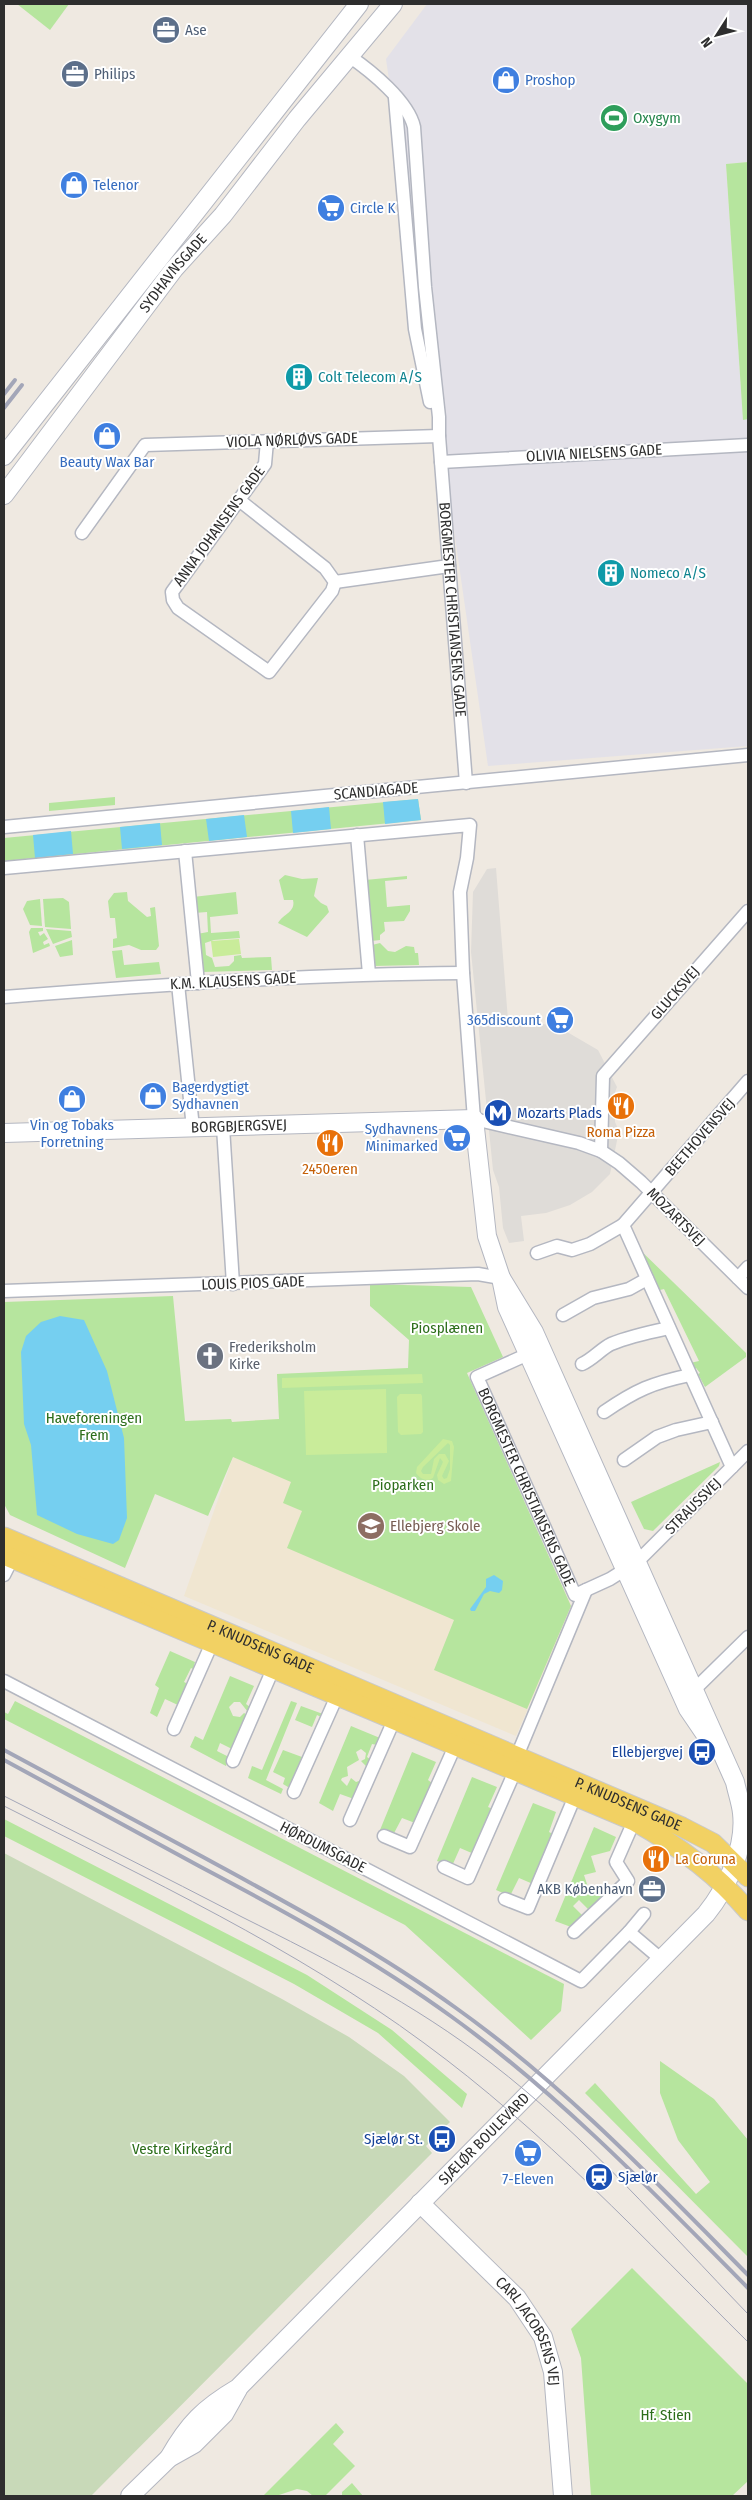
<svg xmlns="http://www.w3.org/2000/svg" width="752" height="2500" viewBox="0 0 752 2500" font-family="'Fira Sans Condensed',sans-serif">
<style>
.industrial{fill:#e3e1e8}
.education{fill:#f0e6d1}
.green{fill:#b6e59e}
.cemetery{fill:#c8d9b8}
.pitch{fill:#c9ec9a;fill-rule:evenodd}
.plaza{fill:#dfdcd8}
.water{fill:#75cff0}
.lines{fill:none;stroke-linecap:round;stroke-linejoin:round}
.street-casing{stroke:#b4b7c1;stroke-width:15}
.secondary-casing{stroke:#b4b7c1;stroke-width:20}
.primary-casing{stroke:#c9c9c9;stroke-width:21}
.street{stroke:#fff;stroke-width:12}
.secondary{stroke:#fff;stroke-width:18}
.primary{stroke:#f2d163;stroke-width:19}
.tram{stroke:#a3a6b8;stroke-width:1}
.rail{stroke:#a3a6b8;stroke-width:4}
.labels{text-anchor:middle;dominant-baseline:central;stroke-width:4;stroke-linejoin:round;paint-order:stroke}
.service-label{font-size:15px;fill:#4e5e75;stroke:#fff;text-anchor:start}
.shop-label{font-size:15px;fill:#366cbe;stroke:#fff;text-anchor:start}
.leisure-label{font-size:15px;fill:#27864d;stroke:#fff;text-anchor:start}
.street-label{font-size:15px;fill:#2e2e2e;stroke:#fff}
.culture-label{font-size:15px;fill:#0d838f;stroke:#fff;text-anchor:start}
.transit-label{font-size:15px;fill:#164399;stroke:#fff;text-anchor:start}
.food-label{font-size:15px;fill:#c56008;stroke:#fff}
.park-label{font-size:15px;fill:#2c6e1b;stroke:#fff}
.worship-label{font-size:15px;fill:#5b616d;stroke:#fff;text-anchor:start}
.education-label{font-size:15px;fill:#785e54;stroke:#fff;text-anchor:start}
</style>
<rect width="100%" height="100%" fill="#efe9e1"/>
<path class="industrial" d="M427,4H748V162L726,164L743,419H748V746L488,766L386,59Z"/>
<path class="education" d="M462,1370L572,1607L516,1736L184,1596L233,1457L231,1422L279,1419L277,1374Z"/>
<g class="green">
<path d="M17,4H69L50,30Z"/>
<path d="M748,162V419L743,420L726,164Z"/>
<path d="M115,797V805L49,811V803Z"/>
<path d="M418,799L421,820L4,861V838Z"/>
<path d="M285,875L302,879L318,878L314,896L321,903L327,906L329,912L307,937L278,923C283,914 296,912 293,900H284L279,880Z"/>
<path d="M407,876V879L385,881L387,907L410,905V911L404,921L384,922L385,931L380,935V940L371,941L365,880Z"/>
<path d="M127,892L128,901L147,917L151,916L150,908L155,907L159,946L156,950H141L129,945L113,948V939L117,938L115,918H110L108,901L114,893Z"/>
<path d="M236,892L238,914L210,917L211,933L239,931L240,938L214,940L205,943L206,955L212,958L215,967L229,966L234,961V956L241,955L242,958L271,957L272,970L202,972L197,934L208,932L207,912L194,913L193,897Z"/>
<path d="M63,898L69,902L71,929L45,927L43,899Z"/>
<path d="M40,899L42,926L30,925L23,909L27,901Z"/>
<path d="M31,928H43V931L38,932L40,936L44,933L48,939L43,942L44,945L49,943L50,946L33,953L29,932Z"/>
<path d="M46,929L71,931L72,937L53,944Z"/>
<path d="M72,940L73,955L60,957L55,946Z"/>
<path d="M380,943L388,951L395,952L406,946L414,947L415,953H418L419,965L374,966L372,945Z"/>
<path d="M122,950L124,965L159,962L161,974L116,978L112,951Z"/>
<path d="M636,1246L746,1353V1357L705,1387L698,1374L700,1373L696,1368L692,1369L690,1363L699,1361L664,1289L656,1291Z"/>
<path d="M370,1284L471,1287L503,1357L467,1373L571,1606L527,1709L434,1670L454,1620L287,1548L302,1511L283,1503L291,1482L233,1457L208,1516L155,1494L125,1568L10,1515L4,1504V1302L173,1296L185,1421L231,1419L232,1422L279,1419L277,1374L408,1368L409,1340L370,1306Z"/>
<path d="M720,1462L719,1466L653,1531L644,1529L631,1502Z"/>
<path d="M170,1651L195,1662L194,1666L196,1667L195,1670L191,1668L184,1682L188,1684L180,1706L165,1699L157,1717L150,1713L159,1688L155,1685Z"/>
<path d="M230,1676L254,1686L246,1704L250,1707L248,1712L240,1702H234L229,1707L233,1716L240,1717L244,1713L247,1715L232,1749L220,1743L217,1751L229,1757L226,1766L190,1747L195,1736L203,1740Z"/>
<path d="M15,1701L564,1984L561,2011L531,2040L405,1925L4,1719V1712L8,1714Z"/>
<path d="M291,1701L297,1703L266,1780L283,1789L281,1794L248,1778L252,1766L262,1770Z"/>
<path d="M301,1706L323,1714L321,1717L317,1715L312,1727L295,1720Z"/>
<path d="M351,1726L380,1738L377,1745L372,1744L367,1757L371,1760L367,1767L361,1761L365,1759L366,1753L361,1749L356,1752L359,1760L347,1767L348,1776L342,1778L341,1780L347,1786L351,1778L356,1782L362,1780L354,1799L340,1794L333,1811L319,1803Z"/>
<path d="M283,1750L302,1757L305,1752L307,1753L292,1784L288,1787L283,1784L285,1778L273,1772Z"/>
<path d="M412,1752L436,1762L428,1780L432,1783L415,1823L402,1818L393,1835L380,1830Z"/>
<path d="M472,1777L497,1787L488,1807L493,1809L474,1854L460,1848L452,1866L437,1861Z"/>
<path d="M533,1803L556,1812L549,1832L553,1834L533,1884L519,1878L510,1896L496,1890Z"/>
<path d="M4,1819L307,1975L392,2030L467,2094L462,2108L378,2033L294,1984L4,1836Z"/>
<path d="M594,1827L616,1837L610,1851L591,1856L596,1872L584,1875L590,1893L601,1889L603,1895L589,1910L579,1900L573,1906L583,1916L571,1927L555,1921Z"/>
<path d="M660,2061L714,2099L748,2140V2257L585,2093L595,2083L696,2194L710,2182L678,2140L660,2093Z"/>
<path d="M632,2268L748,2384V2481L732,2496H591L581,2358L571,2329Z"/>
<path d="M336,2423L344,2432L333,2444L355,2466L325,2496H313L307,2491L297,2489L276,2496H263Z"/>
<path d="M352,2483L363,2496H342V2492Z"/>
</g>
<path class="cemetery" d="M4,1853L282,1999L349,2037L404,2076L450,2122L426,2146L432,2153L91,2496H4Z"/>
<g class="pitch">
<path d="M239,939L241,954L213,957L211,941Z"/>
<path d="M422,1374L423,1383L282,1388V1378Z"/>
<path d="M386,1389L387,1453L306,1455L304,1391Z"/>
<path d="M400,1394H421L422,1396L423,1432L421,1434L401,1435L398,1432L397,1397Z"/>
<path d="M443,1439L452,1441L454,1447L451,1481L444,1484L438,1480L437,1475L443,1462L440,1458L433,1478C427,1482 420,1479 416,1473L417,1467ZM448,1443L450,1445V1469L447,1478L444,1479L442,1476L449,1461L445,1454H439L434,1459L431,1474H423L421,1471L423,1467Z"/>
</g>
<path class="plaza" d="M496,868L508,1020L536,1022L562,1029L598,1050L617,1087L614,1095L615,1122L619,1131L610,1174L592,1192L570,1205L546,1213L521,1216L524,1241L509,1243L503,1228L499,1187L493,1170L471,952L473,892L487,869Z"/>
<g class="water">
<path d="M418,799L421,820L385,824L383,802Z"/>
<path d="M329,807L331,829L293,833L291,811Z"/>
<path d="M244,815L247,837L209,841L206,819Z"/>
<path d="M160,823L162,845L122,849L120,827Z"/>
<path d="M71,831L73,854L35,858L33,835Z"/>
<path d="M60,1316L84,1320L107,1371L124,1438L127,1518L119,1540L113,1544L77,1534L37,1515L31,1445L24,1424L21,1352L26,1336L41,1322Z"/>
<path d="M494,1575L503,1581L502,1590L499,1593L490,1591L484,1594L475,1611H471L470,1609L486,1587V1579Z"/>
</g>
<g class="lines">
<defs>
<g id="street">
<path id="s1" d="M349,56C371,71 408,101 414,127L425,287L439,417V436L466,783"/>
<path d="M395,98L415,329L430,402"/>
<path d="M441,462L748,445"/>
<path d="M239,500L325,568L335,582L332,591L269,672L178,608L173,600L172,592L265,464L267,441"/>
<path d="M82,533L145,445L439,436"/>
<path d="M335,582L449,566"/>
<path d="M4,827L748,755"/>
<path d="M357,835L369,974"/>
<path d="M185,851L198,983"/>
<path d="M4,868L470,825L467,858L460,892L463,973L474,1119L579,1143L601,1151L619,1163L641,1182L748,1288"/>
<path d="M178,984L193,1128"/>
<path d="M4,997C156,985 309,974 463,973"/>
<path d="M223,1127L233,1284"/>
<path d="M601,1151L603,1076L748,911"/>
<path d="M537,1253L557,1246L572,1250L590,1244L623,1225"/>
<path d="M738,1278L748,1267"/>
<path d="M4,1291L478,1274L501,1278"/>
<path d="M563,1315L593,1298L629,1289L647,1279"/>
<path id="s2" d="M535,1351L477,1377L575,1595L610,1579L637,1562L748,1451"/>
<path d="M582,1364C593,1359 601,1349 611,1344C630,1336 650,1332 669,1328"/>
<path d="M604,1412C636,1390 652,1383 690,1375"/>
<path d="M624,1460L657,1437L676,1430L712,1422"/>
<path d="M732,1467L623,1225L748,1081"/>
<path d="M4,1575L12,1559"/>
<path d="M4,1681L581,1981L629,1932L662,1960"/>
<path d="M695,1689L748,1637"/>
<path d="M174,1729L212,1643"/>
<path d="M517,1756L586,1590"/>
<path d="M233,1761L273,1669"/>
<path d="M294,1792L337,1696"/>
<path d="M350,1820L394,1720"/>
<path d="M384,1836L410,1847L455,1746"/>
<path d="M444,1867L468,1878L515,1771"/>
<path d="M505,1899L528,1908L575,1796"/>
<path d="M574,1932L628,1881L616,1862L634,1821"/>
<path d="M629,1932L644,1914"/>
</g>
<g id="secondary">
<path d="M4,456L359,4"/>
<path id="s3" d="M4,495L174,269L223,215L297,119L393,4"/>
<path id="s4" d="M4,1133L474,1119L487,1236L501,1278L507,1307L688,1709L707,1737"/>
<path id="s5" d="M420,2203L517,2298L543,2337L553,2372L563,2496"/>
<path id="s6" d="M169,2458C188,2424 204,2408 238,2388L706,1914C727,1888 746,1848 742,1813C741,1803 737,1792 735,1782L534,1332L501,1278"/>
<path d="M130,2496L169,2458L194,2444L224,2414L238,2389"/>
</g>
<g id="primary">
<path id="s7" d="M4,1537L682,1827L713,1843L748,1877"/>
<path d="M4,1555L634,1821C677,1845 716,1873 748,1911"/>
</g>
</defs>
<use href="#street" class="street-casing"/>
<use href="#secondary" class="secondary-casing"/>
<use href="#primary" class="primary-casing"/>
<use href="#street" class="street"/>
<use href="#secondary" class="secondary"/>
<use href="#primary" class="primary"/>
<g class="tram">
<path d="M4,1796C83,1836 163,1876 242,1917C328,1960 415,2004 491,2063C586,2136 665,2228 748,2314"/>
<path d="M4,1806C148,1879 294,1947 424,2043C543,2130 644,2239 748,2342"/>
</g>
<g class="rail">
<path d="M4,394L15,380"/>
<path d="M4,408L22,385"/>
<path d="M4,1750C70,1785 136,1821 203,1857C289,1904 376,1950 456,2008C564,2085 655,2181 748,2275"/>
<path d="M4,1760C69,1795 134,1831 199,1866C286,1912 372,1959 452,2017C561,2096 654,2193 748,2288"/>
</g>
</g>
<defs>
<symbol id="office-disc" viewBox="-11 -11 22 22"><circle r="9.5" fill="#5c6f8a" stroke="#fff"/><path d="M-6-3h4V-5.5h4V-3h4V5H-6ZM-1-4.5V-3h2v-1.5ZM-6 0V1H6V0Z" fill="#fff"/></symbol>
<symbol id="shop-disc" viewBox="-11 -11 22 22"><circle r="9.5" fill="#3f7fe0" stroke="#fff"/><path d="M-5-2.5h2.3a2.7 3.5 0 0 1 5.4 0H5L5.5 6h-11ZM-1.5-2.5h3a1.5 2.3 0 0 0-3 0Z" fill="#fff"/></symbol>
<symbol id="stadium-disc" viewBox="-11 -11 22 22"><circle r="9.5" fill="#2e9e5b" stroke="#fff"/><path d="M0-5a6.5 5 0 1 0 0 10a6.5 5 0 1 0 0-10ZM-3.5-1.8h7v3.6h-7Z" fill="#fff"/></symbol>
<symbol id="supermarket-disc" viewBox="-11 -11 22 22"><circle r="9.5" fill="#3f7fe0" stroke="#fff"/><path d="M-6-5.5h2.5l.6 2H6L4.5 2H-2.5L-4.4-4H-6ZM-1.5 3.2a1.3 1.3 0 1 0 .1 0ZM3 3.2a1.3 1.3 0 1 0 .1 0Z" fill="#fff"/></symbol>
<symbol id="building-disc" viewBox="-11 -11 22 22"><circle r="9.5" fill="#0f9aa8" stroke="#fff"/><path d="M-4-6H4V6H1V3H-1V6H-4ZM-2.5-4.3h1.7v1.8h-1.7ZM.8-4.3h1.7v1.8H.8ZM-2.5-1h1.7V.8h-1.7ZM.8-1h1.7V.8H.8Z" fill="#fff"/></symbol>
<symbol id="restaurant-disc" viewBox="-11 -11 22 22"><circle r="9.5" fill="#e8710a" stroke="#fff"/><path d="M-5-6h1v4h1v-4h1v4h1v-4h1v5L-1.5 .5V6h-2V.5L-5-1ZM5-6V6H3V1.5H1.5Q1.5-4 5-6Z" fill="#fff"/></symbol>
<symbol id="metro-disc" viewBox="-11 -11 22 22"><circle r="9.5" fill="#1a4fb4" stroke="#fff"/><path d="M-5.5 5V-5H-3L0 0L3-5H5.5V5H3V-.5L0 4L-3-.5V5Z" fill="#fff"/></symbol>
<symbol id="church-disc" viewBox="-11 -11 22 22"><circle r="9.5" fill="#6b7280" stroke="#fff"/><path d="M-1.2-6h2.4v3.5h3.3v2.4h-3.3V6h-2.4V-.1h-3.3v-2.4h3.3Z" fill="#fff"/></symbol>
<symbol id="school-disc" viewBox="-11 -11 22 22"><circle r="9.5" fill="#8d6e63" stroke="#fff"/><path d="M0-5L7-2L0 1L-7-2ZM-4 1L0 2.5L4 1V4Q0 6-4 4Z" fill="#fff"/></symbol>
<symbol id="bus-disc" viewBox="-11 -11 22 22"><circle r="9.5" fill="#1a4fb4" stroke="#fff"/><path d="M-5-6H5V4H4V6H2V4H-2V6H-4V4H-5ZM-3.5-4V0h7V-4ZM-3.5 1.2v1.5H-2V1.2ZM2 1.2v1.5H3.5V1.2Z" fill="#fff"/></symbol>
<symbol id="station-disc" viewBox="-11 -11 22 22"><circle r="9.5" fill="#1a4fb4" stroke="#fff"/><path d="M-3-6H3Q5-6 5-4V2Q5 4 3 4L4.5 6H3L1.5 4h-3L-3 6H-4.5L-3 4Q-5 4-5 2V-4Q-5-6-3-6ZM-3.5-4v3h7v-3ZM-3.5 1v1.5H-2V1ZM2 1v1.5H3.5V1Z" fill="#fff"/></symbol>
</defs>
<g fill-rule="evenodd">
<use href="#office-disc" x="150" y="14" width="32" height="32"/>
<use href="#office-disc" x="59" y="58" width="32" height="32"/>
<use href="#shop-disc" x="490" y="64" width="32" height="32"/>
<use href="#stadium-disc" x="598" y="102" width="32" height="32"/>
<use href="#shop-disc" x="58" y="169" width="32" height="32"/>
<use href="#supermarket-disc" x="315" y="192" width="32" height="32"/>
<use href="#building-disc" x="283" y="361" width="32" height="32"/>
<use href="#shop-disc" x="91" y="420" width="32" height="32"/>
<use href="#building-disc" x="595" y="557" width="32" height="32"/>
<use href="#supermarket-disc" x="544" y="1004" width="32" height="32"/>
<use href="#shop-disc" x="137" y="1080" width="32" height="32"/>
<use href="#shop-disc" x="56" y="1083" width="32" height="32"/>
<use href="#restaurant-disc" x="605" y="1090" width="32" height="32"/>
<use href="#metro-disc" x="482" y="1097" width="32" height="32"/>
<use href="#supermarket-disc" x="441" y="1122" width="32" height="32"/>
<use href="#restaurant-disc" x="314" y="1127" width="32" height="32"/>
<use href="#church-disc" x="194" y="1340" width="32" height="32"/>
<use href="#school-disc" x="355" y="1510" width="32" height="32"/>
<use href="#bus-disc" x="686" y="1736" width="32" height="32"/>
<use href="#restaurant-disc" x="640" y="1843" width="32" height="32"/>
<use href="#office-disc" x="636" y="1873" width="32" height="32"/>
<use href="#bus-disc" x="426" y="2123" width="32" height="32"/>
<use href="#supermarket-disc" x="512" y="2137" width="32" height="32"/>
<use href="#station-disc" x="583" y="2161" width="32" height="32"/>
</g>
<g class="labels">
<g class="service-label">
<text x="185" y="30">Ase</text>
<text x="94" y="74">Philips</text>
<text x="633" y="1889" text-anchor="end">AKB København</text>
</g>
<g class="shop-label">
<text x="525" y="80">Proshop</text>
<text x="93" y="185">Telenor</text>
<text x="350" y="208">Circle K</text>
<text x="107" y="462" text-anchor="middle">Beauty Wax Bar</text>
<text x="541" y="1020" text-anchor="end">365discount</text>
<text x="172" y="1087">Bagerdygtigt<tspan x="172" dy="17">Sydhavnen</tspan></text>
<text x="72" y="1125" text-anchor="middle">Vin og Tobaks<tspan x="72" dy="17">Forretning</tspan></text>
<text x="438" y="1129" text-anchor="end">Sydhavnens<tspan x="438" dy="17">Minimarked</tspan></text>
<text x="528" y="2179" text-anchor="middle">7-Eleven</text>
</g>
<g class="leisure-label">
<text x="633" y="118">Oxygym</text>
</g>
<g class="street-label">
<text stroke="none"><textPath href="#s3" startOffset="279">SYDHAVNSGADE</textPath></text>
<text transform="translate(292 440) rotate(-2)">VIOLA NØRLØVS GADE</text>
<text transform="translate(594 453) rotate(-3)">OLIVIA NIELSENS GADE</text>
<text transform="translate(219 526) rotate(-54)">ANNA JOHANSENS GADE</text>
<text stroke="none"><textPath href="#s1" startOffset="582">BORGMESTER CHRISTIANSENS GADE</textPath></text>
<text transform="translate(376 791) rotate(-5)">SCANDIAGADE</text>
<text transform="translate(233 981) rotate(-3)">K.M. KLAUSENS GADE</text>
<text transform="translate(675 993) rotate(-49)">GLUCKSVEJ</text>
<text stroke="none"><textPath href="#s4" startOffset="235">BORGBJERGSVEJ</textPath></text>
<text transform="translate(700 1137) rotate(-49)">BEETHOVENSVEJ</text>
<text transform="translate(676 1217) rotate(45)">MOZARTSVEJ</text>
<text transform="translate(253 1283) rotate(-2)">LOUIS PIOS GADE</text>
<text stroke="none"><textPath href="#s2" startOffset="184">BORGMESTER CHRISTIANSENS GADE</textPath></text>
<text transform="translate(693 1506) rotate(-45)">STRAUSSVEJ</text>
<text stroke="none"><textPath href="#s7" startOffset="279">P. KNUDSENS GADE</textPath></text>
<text stroke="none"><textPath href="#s7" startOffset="679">P. KNUDSENS GADE</textPath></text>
<text transform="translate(323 1847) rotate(27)">HØRDUMSGADE</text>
<text stroke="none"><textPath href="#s6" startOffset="450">SJÆLØR BOULEVARD</textPath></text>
<text stroke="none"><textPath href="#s5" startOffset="171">CARL JACOBSENS VEJ</textPath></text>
</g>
<g class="culture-label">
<text x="318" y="377">Colt Telecom A/S</text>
<text x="630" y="573">Nomeco A/S</text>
</g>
<g class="transit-label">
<text x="517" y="1113">Mozarts Plads</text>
<text x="683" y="1752" text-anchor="end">Ellebjergvej</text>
<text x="423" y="2139" text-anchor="end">Sjælør St.</text>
<text x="618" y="2177">Sjælør</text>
</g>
<g class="food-label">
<text x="621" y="1132">Roma Pizza</text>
<text x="330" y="1169">2450eren</text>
<text x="675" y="1859" text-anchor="start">La Coruna</text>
</g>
<g class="park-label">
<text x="447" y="1328">Piosplænen</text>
<text x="94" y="1418">Haveforeningen<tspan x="94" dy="17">Frem</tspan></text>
<text x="403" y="1485">Pioparken</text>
<text x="182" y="2149">Vestre Kirkegård</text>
<text x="666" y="2415">Hf. Stien</text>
</g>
<g class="worship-label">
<text x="229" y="1347">Frederiksholm<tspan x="229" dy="17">Kirke</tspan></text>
</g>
<g class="education-label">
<text x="390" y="1526">Ellebjerg Skole</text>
</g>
</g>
<rect width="752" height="2500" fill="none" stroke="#2e2e2e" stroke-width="10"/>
<g transform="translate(717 35) rotate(234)" stroke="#ffffff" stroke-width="4" paint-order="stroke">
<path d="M0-4L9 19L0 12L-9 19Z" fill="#2e2e2e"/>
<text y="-8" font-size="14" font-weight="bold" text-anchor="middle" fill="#2e2e2e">N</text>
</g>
</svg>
